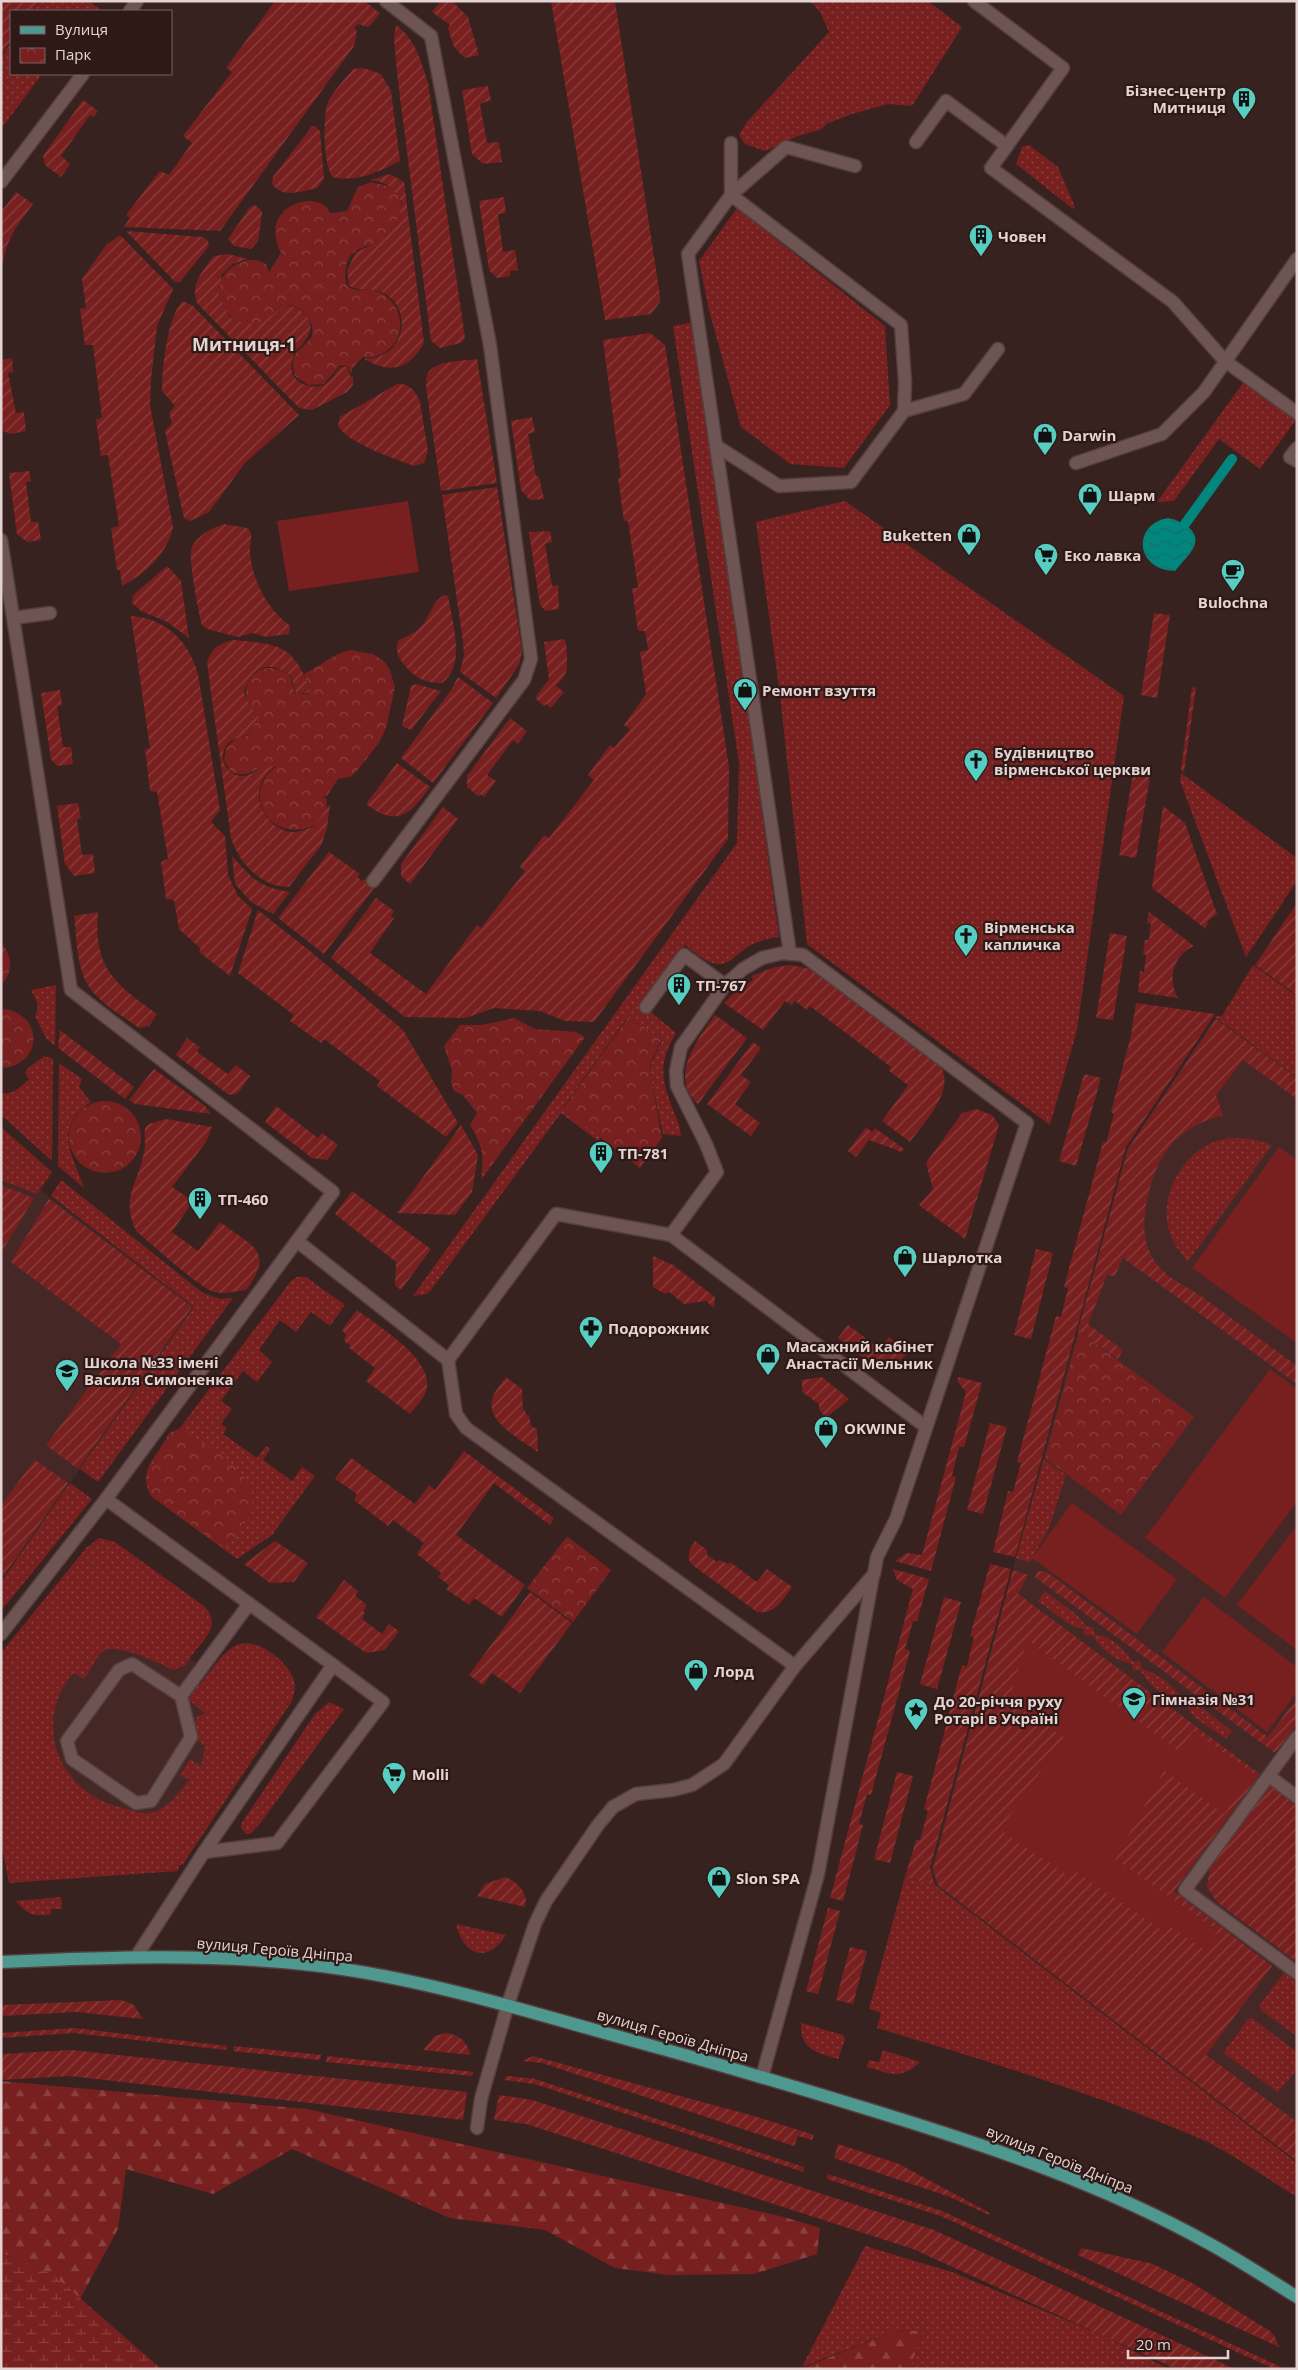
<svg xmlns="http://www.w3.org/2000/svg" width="1298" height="2370" viewBox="0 0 1298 2370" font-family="'Open Sans',sans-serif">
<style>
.built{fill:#452826}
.grass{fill:url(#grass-dots)}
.forest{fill:url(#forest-firs)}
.wetland{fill:url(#wetland-marsh)}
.park{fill:url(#park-crowns)}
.garden{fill:url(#garden-furrows)}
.pitch{fill:#77201f}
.water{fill:url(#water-waves)}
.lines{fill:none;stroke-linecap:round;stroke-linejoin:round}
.stream{stroke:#00867d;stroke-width:10}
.minor-casing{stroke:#523f3e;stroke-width:15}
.major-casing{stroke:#523f3e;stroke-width:15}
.minor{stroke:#6e5452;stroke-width:12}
.major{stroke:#4e9890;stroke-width:12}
.labels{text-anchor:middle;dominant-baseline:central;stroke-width:4.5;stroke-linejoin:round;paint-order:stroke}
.poi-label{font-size:15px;font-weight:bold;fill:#e3d3d2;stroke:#2e1917;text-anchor:start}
.street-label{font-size:15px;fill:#e3d3d2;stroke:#2e1917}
.quarter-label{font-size:18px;font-weight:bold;fill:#e3d3d2;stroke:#2e1917}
</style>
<defs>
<pattern id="grass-dots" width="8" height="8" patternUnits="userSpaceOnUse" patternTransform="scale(1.25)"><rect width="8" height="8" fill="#77201f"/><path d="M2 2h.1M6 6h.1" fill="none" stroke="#8a403f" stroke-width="1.8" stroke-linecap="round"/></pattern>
<pattern id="forest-firs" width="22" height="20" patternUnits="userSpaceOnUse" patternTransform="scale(1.25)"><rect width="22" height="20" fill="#77201f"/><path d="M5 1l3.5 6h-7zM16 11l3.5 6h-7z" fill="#8a403f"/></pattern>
<pattern id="wetland-marsh" width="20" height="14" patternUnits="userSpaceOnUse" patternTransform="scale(1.25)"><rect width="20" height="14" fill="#77201f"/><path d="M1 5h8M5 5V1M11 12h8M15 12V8" fill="none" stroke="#8a403f"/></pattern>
<pattern id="park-crowns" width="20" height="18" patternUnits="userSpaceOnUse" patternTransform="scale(1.25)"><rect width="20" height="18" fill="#77201f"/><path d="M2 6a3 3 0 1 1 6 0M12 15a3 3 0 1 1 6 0" fill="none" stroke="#8a403f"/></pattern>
<pattern id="garden-furrows" width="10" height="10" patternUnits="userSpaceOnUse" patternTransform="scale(1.25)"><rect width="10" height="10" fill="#77201f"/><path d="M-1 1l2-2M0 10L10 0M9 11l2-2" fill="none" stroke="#8a403f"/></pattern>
<pattern id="water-waves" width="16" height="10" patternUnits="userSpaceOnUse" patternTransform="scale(1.25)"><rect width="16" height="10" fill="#00867d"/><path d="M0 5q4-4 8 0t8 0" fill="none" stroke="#186d67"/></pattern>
</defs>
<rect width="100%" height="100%" fill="#382220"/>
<g class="built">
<path d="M1216,1017L1297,1077V2162L938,1887L931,1870L1127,1149Z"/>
<path d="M1,1160L194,1307L1,1581Z"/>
<path d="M119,1612L264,1707L179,1840L63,1860L40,1683Z"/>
</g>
<g class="grass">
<path d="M41,1H89L102,11H34Z"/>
<path d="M810,1H928L962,27L912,106L888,104L852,114L826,124L822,129L798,136L765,151L745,144L739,135L746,123L829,32L820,12Z"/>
<path d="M11,43V74H42L1,129V57Z"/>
<path d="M1029,145L1058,167L1075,207L1073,209L1016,164L1022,147Z"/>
<path d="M737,208L885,326L890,405L844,468L790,464L741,427L709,310L699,261Z"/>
<path d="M694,322L779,937C768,938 759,941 749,946C741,951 729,965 719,964C707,964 694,952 685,945L641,1004L676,1033C658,1063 661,1078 673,1110C677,1119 680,1126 681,1136L663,1134L650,1074L651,1064L662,1040L628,1016L563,1108L601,1137L598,1141L561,1113L431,1290L427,1294L413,1296L737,843L739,763L673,326Z"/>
<path d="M1243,383L1296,420L1260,469L1219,439L1174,501L1157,502Z"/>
<path d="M845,501L1124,696L1077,1030L1050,1125L807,944L780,695L756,522Z"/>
<path d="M1181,773L1297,858V881L1246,957L1180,781Z"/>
<path d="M1253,965L1297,996V1077L1214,1016H1222Z"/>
<path d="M56,985L55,1046L46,1038L35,1016C41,1005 35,999 31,990Z"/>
<path d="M44,1056L53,1059L52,1161L1,1115V1093C14,1095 20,1087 29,1079L25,1073L28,1068Z"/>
<path d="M59,1063L82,1079L79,1087L91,1102C53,1127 72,1153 84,1188L58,1166Z"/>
<path d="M1,1127L52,1172L37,1194L1,1180Z"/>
<path d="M1237,1138L1252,1139L1272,1145L1188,1262C1181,1253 1173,1244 1170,1233C1158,1199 1180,1157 1211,1143C1220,1139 1228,1138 1237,1138Z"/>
<path d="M61,1180L203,1293L220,1299L233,1298L98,1482L80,1469L194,1307L51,1196Z"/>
<path d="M297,1277H306L345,1305L330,1326L311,1312L296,1332L280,1320L259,1350L272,1362L257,1382L243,1371L221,1401L232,1409L221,1424L227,1428L223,1434L257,1458L266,1446L270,1449L263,1460L292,1481L302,1467L315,1476L272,1535L237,1559L151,1496C136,1469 160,1454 169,1433L179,1429L291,1281Z"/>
<path d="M1044,1459L1066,1475L1049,1528L1030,1562L1016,1558Z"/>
<path d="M70,1483L92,1499L1,1611V1582Z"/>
<path d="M99,1538L115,1542L204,1606C226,1629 195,1645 186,1665L173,1670C160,1663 114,1641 102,1652C95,1659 90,1671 84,1679L73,1673C32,1723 58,1791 119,1807C128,1809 141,1814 149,1813C167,1811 179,1792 190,1779L180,1776L190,1759L201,1766L205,1746L197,1739L193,1728L197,1717L205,1713L186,1698L196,1682L202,1683C212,1670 223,1649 240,1644C259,1638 293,1665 295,1685C295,1690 293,1696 292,1701L183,1864L179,1866L178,1871L9,1883L1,1842V1653L86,1548Z"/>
<path d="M1045,1591L1078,1616L1086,1626L1093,1627L1095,1634C1112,1637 1124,1648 1133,1662L1140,1661L1142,1669C1158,1674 1171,1683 1181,1697L1189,1695V1705L1201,1707L1232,1731L1226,1739L1194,1717L1187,1706L1180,1707L1179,1699C1163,1700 1148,1682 1140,1670L1133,1671L1132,1664C1115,1661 1102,1650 1093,1636L1085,1635L1083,1629L1070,1625L1038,1601Z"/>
<path d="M329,1702L344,1709L259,1825L250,1834H246L241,1828V1824L315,1714Z"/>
<path d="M905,1877L935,1885L1297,2163V2197C1267,2179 1233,2154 1203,2140C1097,2094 987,2061 877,2028L881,2013L869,2009Z"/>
<path d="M61,1897L62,1909H51V1914C35,1918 25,1913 16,1901Z"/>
<path d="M456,1924L506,1935C487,1965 463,1955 456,1924Z"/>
<path d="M1284,1973L1297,1982V2036L1262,2011L1259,2006Z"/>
<path d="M1252,2018L1297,2052V2070L1278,2092L1226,2055L1224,2052L1248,2019Z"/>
<path d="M801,2023L843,2035L845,2039L838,2059C816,2052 800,2050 801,2023Z"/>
<path d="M883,2050L920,2062C901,2080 890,2074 867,2067L869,2060L879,2062Z"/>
<path d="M865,2246L952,2272L1104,2336L1169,2369H910L923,2331L898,2330L802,2367Z"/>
</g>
<g class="forest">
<path d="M1,2081L307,2109L784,2217L820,2228L817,2254L754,2274L669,2275L615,2268L545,2230L450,2218L292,2149L213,2194L126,2169L118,2229L80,2299L161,2369H1Z"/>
<path d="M898,2330L923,2331L910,2369H800Z"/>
</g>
<path class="wetland" d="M1,2252L55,2276L161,2369H1Z"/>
<g class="park">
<path d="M371,182L391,187C395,191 401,197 401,203C403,218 388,235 377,242C369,246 359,247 352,254C344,263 345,273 346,284C353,293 361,288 371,290C387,292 399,306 400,322C401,333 397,342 389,349C380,356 374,358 363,357L352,368L351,375L348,367L340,365L324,384L308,385L295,376C288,349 300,354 312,336C315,317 301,306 283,304C277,309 271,318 263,322C224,338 200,277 240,263C250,259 257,259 266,264L269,272L281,253C256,205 320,187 330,213L347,211L358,187Z"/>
<path d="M350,650L373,654L384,661L389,668L395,687L386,728L379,743L356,772L350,777L338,779L327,796L322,797L326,798C335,837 262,844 260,796C260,783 266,774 276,767L264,764C253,773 245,777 231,772L224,760L226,748L234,740L248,735L259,716C230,698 254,649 290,676L295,693L309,694L310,690L304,674C320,667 332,654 350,650Z"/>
<path d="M1,943C13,956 13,973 1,985Z"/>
<path d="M4,1009C44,1015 43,1064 3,1068L1,1010Z"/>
<path d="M629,1016L661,1040L650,1064V1073L662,1138L640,1168L563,1109Z"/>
<path d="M514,1018L535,1029L576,1032L585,1037L481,1180C484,1154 483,1147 470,1125L477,1113L463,1095L454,1091L451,1082L452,1071L444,1046L460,1025H482Z"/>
<circle cx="105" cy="1137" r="36"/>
<path d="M1079,1331L1194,1417L1121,1515L1045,1458Z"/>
<path d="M182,1429C210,1449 270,1477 248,1518C242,1529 233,1539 225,1549L156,1499C142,1480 151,1465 163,1448C169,1439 172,1432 182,1429Z"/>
<path d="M568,1537L611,1570L573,1622L527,1588L565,1539Z"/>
</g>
<g class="garden">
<path d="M1,1L40,2L33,11H11V41L1,55Z"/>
<path d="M275,1H364L380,13L371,25L367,27L358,24L354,28L357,32L354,46L220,231L124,227L130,218L126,215L160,171L169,175L192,143L183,136L232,72L226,68Z"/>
<path d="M441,1H452L468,17L479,55L465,58L454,47L448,28L450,25L432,12Z"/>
<path d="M551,1H615L660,296V302L651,314L605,320Z"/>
<path d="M396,25C416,40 421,61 428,83L465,338L461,343L440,348L431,341L397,73L394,39Z"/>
<path d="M364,68L381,74L391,91L400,161C380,171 357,183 333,177C323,167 322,113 329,100C335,89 345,79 353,69Z"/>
<path d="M488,86L491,100L480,104L487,143L499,142L502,162L483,164L472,154L462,90Z"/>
<path d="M83,100L98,111L94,117L90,115L61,156L70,164L61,177L45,165L43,156Z"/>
<path d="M312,126H315L320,131L324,179L317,188C302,191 283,199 272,184L273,177Z"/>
<path d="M390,174L404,182L424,343C409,370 390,374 364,359C369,358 375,358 380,356C406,346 409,310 387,295C375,287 361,292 349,286L347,270L356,252C380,242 399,230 402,202C394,188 387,182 370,180Z"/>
<path d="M16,192L33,204C13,231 7,238 1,272V212Z"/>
<path d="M504,197L506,213L498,214L503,252L515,250L518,270L510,271V276L497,278L489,270L479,201Z"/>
<path d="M255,205L261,210L262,213L258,241L251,249L234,246L228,239L250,207Z"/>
<path d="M126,231L203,237L208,241L209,246L180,282H175Z"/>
<path d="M120,235L173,289L157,326L151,380L150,405L173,527C168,553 145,574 122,586L120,570H117L111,528L119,526L108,455L101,456L96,419L102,418L93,345H85L80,309L86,308L82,279L106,245Z"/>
<path d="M228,254L248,259L233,264L222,274L219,295L229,317C255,331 265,323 284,304C315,311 319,331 295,351C292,357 290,368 293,375C298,385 315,390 325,384C332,380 335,372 341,367H347L350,376L353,377V385L347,392L312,410L299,408L197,303C190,283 203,271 214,256Z"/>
<path d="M183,301L193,306L299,415L245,463L209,512L190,521L184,518L165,431L172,423L169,413L175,406L162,391C162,369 167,316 183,301Z"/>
<path d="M650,333L665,345L729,767L728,839L594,1022L565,1021L540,1011L494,1008L466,1018L405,1017L331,958L376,898L394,911L391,916L394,918L370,953L426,994L477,925L481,928L525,871L520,867L544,835L549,838L594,780L588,775L610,745L614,748L630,729L624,725L646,694L640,652L648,650L645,631H638L632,588H638L628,521H624L618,478L621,477L603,340Z"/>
<path d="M12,358L13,372L8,373L16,413L24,412L26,431L10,434L1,430V360Z"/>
<path d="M477,359L497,483L441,491L426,387C427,384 426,378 427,375C433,360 464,361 477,359Z"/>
<path d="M397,384C409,383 416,391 420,402L428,451L424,463L414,466C396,459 344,442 338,425L340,417Z"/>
<path d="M532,417L535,432L528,434L536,476L539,477L544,499L530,500L521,490L511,421Z"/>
<path d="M29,471L31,481L26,482L31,522H38L41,540L27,542L17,534L9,473Z"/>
<path d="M497,487L522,651L519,665L496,698L460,672L464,655L463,642L442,495Z"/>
<path d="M224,524L247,528L250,531C253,538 249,545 250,553C253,582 267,609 290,626L289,634L266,637L253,633L238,637L207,629L202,625C199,614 187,555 192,547C198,535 212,528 224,524Z"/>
<path d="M550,531L552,542L545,544L552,586L558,585L559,609L546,611L540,605L529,532Z"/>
<path d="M167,566L181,581L189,638L167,622L141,611L132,603L133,595Z"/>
<path d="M444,595L448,596L449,601C453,626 466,666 442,683C435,683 429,682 423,680C410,674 390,654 399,640C408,636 417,632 423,624C430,615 433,601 444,595Z"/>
<path d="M1154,613L1170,615L1157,698L1141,695Z"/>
<path d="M131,616C166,618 189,642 198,674L220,810L211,822L225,836L228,875L238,896L252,909L230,976L199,952L201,949L179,929L174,900L166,899L161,862L168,859L157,792L150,791L145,749L150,748Z"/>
<path d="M565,639C567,648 568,663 566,672C565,677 559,682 556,686L564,692L551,708L546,704L544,706L535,698L549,679L544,642Z"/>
<path d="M234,640C280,644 293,645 310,689L309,693H296L291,676C268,659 253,666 244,692L249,706L259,716C255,722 252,732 246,735C239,739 231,738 226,746C217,760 229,777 244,776C252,775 259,769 264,764L275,767C246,785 260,826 290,832C298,833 306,829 313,827L330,804L327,827L322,844L289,887C261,887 239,863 231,838L207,663C211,648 220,643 234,640Z"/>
<path d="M458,677L493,703L433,783L401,758L451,690Z"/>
<path d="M416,684L441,691L411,730L402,726L411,686Z"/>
<path d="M1192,687L1196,688L1184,772L1181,770Z"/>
<path d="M60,690L62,705L57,706L63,747H71L73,764L57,766L51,759L41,693Z"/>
<path d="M510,718L527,731L518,744L513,740L487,775L496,781L484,797L480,794L478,796L467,787V776Z"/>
<path d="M397,763L430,787C411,814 397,828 366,804Z"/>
<path d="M1133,774L1150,777L1136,858L1119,855Z"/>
<path d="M78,803L81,818L77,820L82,855L93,854L95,873L74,876L65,864L57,806Z"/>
<path d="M1163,806L1185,823L1217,914L1208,921L1206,929L1152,888Z"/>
<path d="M443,807L458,819L410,884L401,876V864Z"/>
<path d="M329,852L360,874L357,877L362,881L365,879L375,887L324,954L278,918Z"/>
<path d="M232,856C253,879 258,887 290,892L273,914L251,902L235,884Z"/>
<path d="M1297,903V995L1255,965Z"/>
<path d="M258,910L310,951L403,1030L458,1123L446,1137L377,1086L380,1081L324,1039L321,1043L290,1021L294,1015L238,973Z"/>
<path d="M98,912C93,968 115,984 157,1014L149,1026L139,1028C123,1016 102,1005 90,988C76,969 77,938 74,916Z"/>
<path d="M1149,912L1194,946C1173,955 1167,979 1178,998L1138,992L1140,971L1144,972L1146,955L1143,954L1145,940H1149L1151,923H1147Z"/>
<path d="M1110,933L1127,936L1113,1020L1096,1018Z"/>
<path d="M791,965L810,969L941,1067C955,1092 923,1123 910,1142L882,1121L908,1085L889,1071L891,1067L810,1006L807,1010L795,1001L792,1005L785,1001L763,1030L724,1003L746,981L748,983L753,980L751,976L775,967Z"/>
<path d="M1136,1003L1215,1014L1126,1147L1015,1557L993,1552L1008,1491L1013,1492L1021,1463L1017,1462L1056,1316L1061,1317L1068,1288L1064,1287L1103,1142L1106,1143L1114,1114L1111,1112L1131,1035Z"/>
<path d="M715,1015L747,1038L698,1104C668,1077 698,1039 715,1015Z"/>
<path d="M1216,1019L1297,1078V1099L1243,1060L1216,1095L1223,1115C1188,1125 1165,1142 1153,1178C1146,1199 1139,1231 1150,1253C1162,1278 1184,1284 1204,1298C1235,1321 1266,1343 1297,1366V1384L1123,1258L1115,1276L1107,1275L1088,1324L1123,1350L1118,1359L1078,1330L1128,1149Z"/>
<path d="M60,1030L134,1087L125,1099L58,1048Z"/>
<path d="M187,1038L200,1047L197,1052L228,1074L236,1065L250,1076L238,1093L229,1095L176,1055Z"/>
<path d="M753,1042L761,1048L741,1075L751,1082L735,1104L760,1123L751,1136L707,1104Z"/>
<path d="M154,1069L205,1106L211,1114L135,1104L129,1100Z"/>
<path d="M1084,1074L1101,1078L1076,1166L1059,1161Z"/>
<path d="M276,1106L318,1138L322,1133L338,1145L327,1160L312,1158L265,1122Z"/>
<path d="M976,1109L992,1115L999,1125L965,1239L919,1205L933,1189L926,1163L962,1113Z"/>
<path d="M166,1119L212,1127L206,1142L172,1187L193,1201L172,1232L198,1251L220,1222C251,1246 276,1250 246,1290C236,1291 225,1295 214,1292C197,1286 153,1245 137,1232C119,1200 139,1182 144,1152C146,1145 144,1136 145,1128L149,1124Z"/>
<path d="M461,1125L478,1155L472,1192L455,1215L397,1213Z"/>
<path d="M866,1127L872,1132L875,1128L904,1149L902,1152L869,1140L856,1157L848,1151Z"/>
<path d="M1,1185L34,1198L1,1253Z"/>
<path d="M352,1191L431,1249L401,1290L395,1285L396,1262L335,1214Z"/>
<path d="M49,1199L192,1307L78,1469L46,1445L121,1344L11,1262Z"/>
<path d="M1036,1249L1053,1253L1031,1339L1014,1335Z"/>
<path d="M653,1256L673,1265L715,1297L714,1308L706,1301L684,1304L669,1292L665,1294L653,1287Z"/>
<path d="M357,1310C378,1326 432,1358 427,1388C425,1398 416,1406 410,1414L366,1381L375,1368L349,1348L350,1344L346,1343L344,1339L346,1335L342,1330Z"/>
<path d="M848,1325L880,1349L889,1337L908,1352C884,1382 861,1355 838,1338Z"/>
<path d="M506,1377L522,1389L523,1410H525L526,1415H529L531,1426L537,1429L538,1452C522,1440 483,1421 493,1397C495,1390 502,1383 506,1377Z"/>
<path d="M822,1377L849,1399L826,1418L819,1409V1404L802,1392V1380Z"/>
<path d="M958,1377L982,1383L964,1447H959L952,1476L956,1477L931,1571L895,1561L907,1553L922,1555L966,1392L958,1382Z"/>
<path d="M990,1423L1007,1427L983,1514L967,1510Z"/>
<path d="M464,1451L554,1518L550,1525L494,1483L456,1535L525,1585L502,1617L474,1598L469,1605L446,1589L449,1585L438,1577L441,1573L417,1554L424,1543L393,1520L388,1526L354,1500L357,1494L335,1479L351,1458L415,1504L429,1485L435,1490Z"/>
<path d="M35,1460L68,1483L1,1579V1505Z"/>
<path d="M275,1541L308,1563L294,1582L270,1583L244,1564Z"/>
<path d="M695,1541L707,1550V1555L717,1562L719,1560L728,1564L730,1562L757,1582L767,1569L792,1587C782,1601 776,1614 757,1612L691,1564C686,1555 690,1549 695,1541Z"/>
<path d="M990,1564L1011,1569L930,1868L935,1885L905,1877L916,1840H920L928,1811L924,1809L962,1665L967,1666L974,1637L970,1636Z"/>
<path d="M893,1569L929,1579L917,1621H913L905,1649L910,1651L871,1795L867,1794L859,1824L863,1825L843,1901L830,1898L913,1589L897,1580Z"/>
<path d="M1013,1570L1028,1575L1018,1594L1260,1774L1174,1891L1272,1966L1206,2055L1297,2122V2161L938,1885L933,1869Z"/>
<path d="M1038,1571L1047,1572L1268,1737L1297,1698V1724L1275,1753L1035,1577Z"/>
<path d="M344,1580L358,1591L355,1596L367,1605L363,1611L365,1613L362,1619L382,1634L389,1624L399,1631L385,1650L366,1653L316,1617Z"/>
<path d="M530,1592L572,1623L520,1693L492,1673L483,1685L469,1675Z"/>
<path d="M944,1597L961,1602L937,1689L920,1684Z"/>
<path d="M897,1772L913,1776L890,1863L874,1859Z"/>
<path d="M1270,1785L1297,1805V1962L1217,1902L1207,1887L1210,1867Z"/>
<path d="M505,1877C517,1881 529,1893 525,1907L477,1896L485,1884Z"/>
<path d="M828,1908L840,1911L818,1994L806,1991Z"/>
<path d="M850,1947L867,1951L853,2004L836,2000Z"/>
<path d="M122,2000L134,2005L143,2019L76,2012L1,2016V2005Z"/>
<path d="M74,2028L227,2046L226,2050L74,2033L1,2038V2033Z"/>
<path d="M446,2033C459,2035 468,2041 470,2055L423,2050L435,2036Z"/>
<path d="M234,2046L321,2055L320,2060L233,2051Z"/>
<path d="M71,2050L467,2092L463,2120L69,2076L1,2080V2054Z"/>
<path d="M327,2056L474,2072L472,2076L326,2062Z"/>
<path d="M533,2056L754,2116L814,2135L812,2140L798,2136L794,2146L542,2063L522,2061Z"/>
<path d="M507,2076L535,2079L804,2167L803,2172L535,2084L504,2080Z"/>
<path d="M499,2095L532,2100L934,2230L1235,2369H1176L913,2249L526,2124L494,2120Z"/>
<path d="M838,2144L899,2164L990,2213L989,2215L950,2197L834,2158Z"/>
<path d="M828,2174L942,2211L1281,2367L1274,2369L941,2216L827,2179Z"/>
<path d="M1081,2248L1153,2264L1192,2283L1270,2331L1275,2337L1279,2347L1078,2255Z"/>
</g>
<g class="pitch">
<path d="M408,501L419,572L289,591L277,521Z"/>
<path d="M1279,1147L1297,1160V1343L1192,1268Z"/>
<path d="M1270,1369L1297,1389V1502L1225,1598L1145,1538Z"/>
<path d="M1072,1503L1177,1579L1137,1634L1032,1558Z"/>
<path d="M1297,1525V1650L1237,1605Z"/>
<path d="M1204,1597L1297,1667V1692L1267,1732L1162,1652Z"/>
<path d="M1027,1640L1176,1749L1115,1859L1218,1931L1205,1950L1167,1924L1162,1930L1075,1871L1070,1877L1000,1830L1064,1737L1009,1700Z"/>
<path d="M1193,1731L1254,1774L1224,1814L1165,1771Z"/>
</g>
<path class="water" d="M1168,518C1179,520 1199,529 1195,544C1192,553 1181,563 1175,571C1135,570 1132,524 1168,518Z"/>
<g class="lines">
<path class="stream" d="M1185,524L1232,459"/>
<defs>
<g id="minor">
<path d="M974,1L1063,68L991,168L1173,302L1225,361L1297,413"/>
<path d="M130,11L137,1"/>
<path d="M916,142L946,101L1007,146"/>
<path d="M1,182L83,74"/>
<path d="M731,195L786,147L855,166"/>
<path d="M731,195V143"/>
<path d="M904,411L964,394L998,349"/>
<path d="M718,447L779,486L851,482L904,411L905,382L901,325L731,195L688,254L790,954"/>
<path d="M1297,448L1290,457L1297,461"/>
<path d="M1076,463L1162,434L1204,392L1297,259"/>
<path d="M1,540L71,990L333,1192L106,1499L1,1634"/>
<path d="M13,618L50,613"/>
<path d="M373,881L524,680L531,659L490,345L431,36L386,1"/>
<path d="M646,1007L684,955L725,985"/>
<path d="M671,1235L926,1427"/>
<path d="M297,1241L448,1360L456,1414L466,1428L795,1666"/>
<path d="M448,1360L556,1214L671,1235L717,1172L706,1144L677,1086L676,1071L681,1047L725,985L743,969L762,958L783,953L803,955L1027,1123L896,1519L877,1557L874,1574L795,1666L724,1764L692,1785L673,1790L636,1794L613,1807L598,1825L546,1901L535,1924L508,2004L481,2099L477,2128"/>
<path d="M106,1499L333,1665L204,1852L136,1957"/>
<path d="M181,1696L132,1664L119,1670L67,1741L72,1759L136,1803L151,1801L191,1737L181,1696L249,1604"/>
<path d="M1297,1737L1185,1890L1297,1973"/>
<path d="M1269,1776L1297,1797"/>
<path d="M204,1852L277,1843L383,1702L333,1665"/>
<path d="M762,2077L818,1874L873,1576"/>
</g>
<path id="major" d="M1,1962C108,1957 215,1953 321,1966C432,1980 538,2015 645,2044C718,2064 789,2085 861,2107C980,2143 1101,2183 1210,2244C1239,2260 1268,2279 1297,2297"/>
</defs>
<use href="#minor" class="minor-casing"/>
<use href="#major" class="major-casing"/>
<use href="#minor" class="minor"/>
<use href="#major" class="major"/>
</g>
<defs>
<symbol id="building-pin" viewBox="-11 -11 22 30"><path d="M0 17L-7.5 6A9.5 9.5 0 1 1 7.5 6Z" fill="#57cec2" stroke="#2e1917"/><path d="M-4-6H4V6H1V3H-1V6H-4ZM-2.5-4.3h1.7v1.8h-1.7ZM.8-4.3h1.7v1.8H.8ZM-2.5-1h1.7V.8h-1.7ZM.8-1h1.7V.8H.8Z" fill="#111"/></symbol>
<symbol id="shop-pin" viewBox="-11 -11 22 30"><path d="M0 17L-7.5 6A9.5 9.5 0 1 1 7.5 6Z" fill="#57cec2" stroke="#2e1917"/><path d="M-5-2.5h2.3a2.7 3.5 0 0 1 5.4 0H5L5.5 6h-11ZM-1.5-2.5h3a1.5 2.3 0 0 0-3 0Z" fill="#111"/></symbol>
<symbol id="supermarket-pin" viewBox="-11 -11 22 30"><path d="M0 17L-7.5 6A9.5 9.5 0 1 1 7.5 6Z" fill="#57cec2" stroke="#2e1917"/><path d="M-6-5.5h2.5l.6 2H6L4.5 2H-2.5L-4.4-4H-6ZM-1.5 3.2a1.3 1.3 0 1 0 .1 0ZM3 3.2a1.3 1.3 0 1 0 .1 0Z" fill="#111"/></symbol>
<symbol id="cafe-pin" viewBox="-11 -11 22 30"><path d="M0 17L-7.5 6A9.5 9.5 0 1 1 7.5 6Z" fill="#57cec2" stroke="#2e1917"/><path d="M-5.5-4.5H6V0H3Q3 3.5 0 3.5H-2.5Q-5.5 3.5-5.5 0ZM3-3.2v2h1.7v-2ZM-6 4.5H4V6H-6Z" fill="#111"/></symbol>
<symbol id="church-pin" viewBox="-11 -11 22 30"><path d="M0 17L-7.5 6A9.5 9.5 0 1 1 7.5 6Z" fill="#57cec2" stroke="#2e1917"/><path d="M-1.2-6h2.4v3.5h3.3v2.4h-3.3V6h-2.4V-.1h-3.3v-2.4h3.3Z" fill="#111"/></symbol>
<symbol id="pharmacy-pin" viewBox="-11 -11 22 30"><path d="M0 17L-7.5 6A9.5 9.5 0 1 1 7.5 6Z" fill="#57cec2" stroke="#2e1917"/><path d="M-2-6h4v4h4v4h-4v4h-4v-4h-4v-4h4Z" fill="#111"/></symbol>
<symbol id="school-pin" viewBox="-11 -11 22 30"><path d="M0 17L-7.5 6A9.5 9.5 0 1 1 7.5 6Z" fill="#57cec2" stroke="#2e1917"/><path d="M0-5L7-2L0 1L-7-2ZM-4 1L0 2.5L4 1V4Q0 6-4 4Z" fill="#111"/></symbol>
<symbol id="sight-pin" viewBox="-11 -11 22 30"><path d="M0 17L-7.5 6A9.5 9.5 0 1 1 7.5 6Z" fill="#57cec2" stroke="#2e1917"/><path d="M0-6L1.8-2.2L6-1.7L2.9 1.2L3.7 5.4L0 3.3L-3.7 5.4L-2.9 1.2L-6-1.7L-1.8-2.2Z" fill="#111"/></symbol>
</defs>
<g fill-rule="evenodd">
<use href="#building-pin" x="1230" y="85" width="28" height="38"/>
<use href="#building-pin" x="967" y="222" width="28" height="38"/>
<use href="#shop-pin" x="1031" y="421" width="28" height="38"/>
<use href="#shop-pin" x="1076" y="481" width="28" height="38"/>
<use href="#shop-pin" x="955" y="521" width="28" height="38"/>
<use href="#supermarket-pin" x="1032" y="541" width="28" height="38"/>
<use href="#cafe-pin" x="1219" y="557" width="28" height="38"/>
<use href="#shop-pin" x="731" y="676" width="28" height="38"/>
<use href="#church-pin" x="962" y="747" width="28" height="38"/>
<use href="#church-pin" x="952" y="922" width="28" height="38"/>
<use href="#building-pin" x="665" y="971" width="28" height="38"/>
<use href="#building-pin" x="587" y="1139" width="28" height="38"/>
<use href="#building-pin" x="186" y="1185" width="28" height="38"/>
<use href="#shop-pin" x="891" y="1243" width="28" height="38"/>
<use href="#pharmacy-pin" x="577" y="1314" width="28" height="38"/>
<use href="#shop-pin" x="754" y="1341" width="28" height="38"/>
<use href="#school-pin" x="53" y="1357" width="28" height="38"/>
<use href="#shop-pin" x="812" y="1414" width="28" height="38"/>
<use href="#shop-pin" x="682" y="1657" width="28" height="38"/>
<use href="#school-pin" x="1120" y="1685" width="28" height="38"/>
<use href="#sight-pin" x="902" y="1696" width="28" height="38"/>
<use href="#supermarket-pin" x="380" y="1760" width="28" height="38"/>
<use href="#shop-pin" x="705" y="1864" width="28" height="38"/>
</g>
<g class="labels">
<g class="poi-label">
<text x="1226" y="90" text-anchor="end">Бізнес-центр<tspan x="1226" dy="17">Митниця</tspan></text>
<text x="998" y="236">Човен</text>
<text x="1062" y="435">Darwin</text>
<text x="1108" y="495">Шарм</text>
<text x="952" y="535" text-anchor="end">Buketten</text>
<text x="1064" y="555">Еко лавка</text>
<text x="1233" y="602" text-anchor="middle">Bulochna</text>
<text x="762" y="690">Ремонт взуття</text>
<text x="994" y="752">Будівництво<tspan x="994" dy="17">вірменської церкви</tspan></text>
<text x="984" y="927">Вірменська<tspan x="984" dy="17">капличка</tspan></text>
<text x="696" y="985">ТП-767</text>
<text x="618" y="1153">ТП-781</text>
<text x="218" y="1199">ТП-460</text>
<text x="922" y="1257">Шарлотка</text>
<text x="608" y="1328">Подорожник</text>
<text x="786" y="1346">Масажний кабінет<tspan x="786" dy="17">Анастасії Мельник</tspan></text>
<text x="84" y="1362">Школа №33 імені<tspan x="84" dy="17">Василя Симоненка</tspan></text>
<text x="844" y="1428">OKWINE</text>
<text x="714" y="1671">Лорд</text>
<text x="1152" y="1699">Гімназія №31</text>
<text x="934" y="1701">До 20-річчя руху<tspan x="934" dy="17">Ротарі в Україні</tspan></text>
<text x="412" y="1774">Molli</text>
<text x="736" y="1878">Slon SPA</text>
</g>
<g class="street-label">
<text transform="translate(275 1949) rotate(5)">вулиця Героїв Дніпра</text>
<text transform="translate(673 2035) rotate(16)">вулиця Героїв Дніпра</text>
<text transform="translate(1060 2159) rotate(22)">вулиця Героїв Дніпра</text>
</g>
<g class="quarter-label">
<text x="244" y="344">Митниця-1</text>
</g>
</g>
<rect width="1298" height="2370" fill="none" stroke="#e3d3d2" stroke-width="5"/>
<rect x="10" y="10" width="162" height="65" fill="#2e1917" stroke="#766362"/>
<rect x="20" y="26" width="25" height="8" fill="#4e9890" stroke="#766362"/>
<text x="55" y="35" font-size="15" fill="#e3d3d2">Вулиця</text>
<rect x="20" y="48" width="25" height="15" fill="url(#park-crowns)" stroke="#766362"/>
<text x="55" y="60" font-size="15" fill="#e3d3d2">Парк</text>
<path d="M1128 2350v8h100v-8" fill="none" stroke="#e3d3d2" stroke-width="2.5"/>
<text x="1136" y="2350" font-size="15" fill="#e3d3d2" stroke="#2e1917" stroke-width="4" paint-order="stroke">20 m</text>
</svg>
